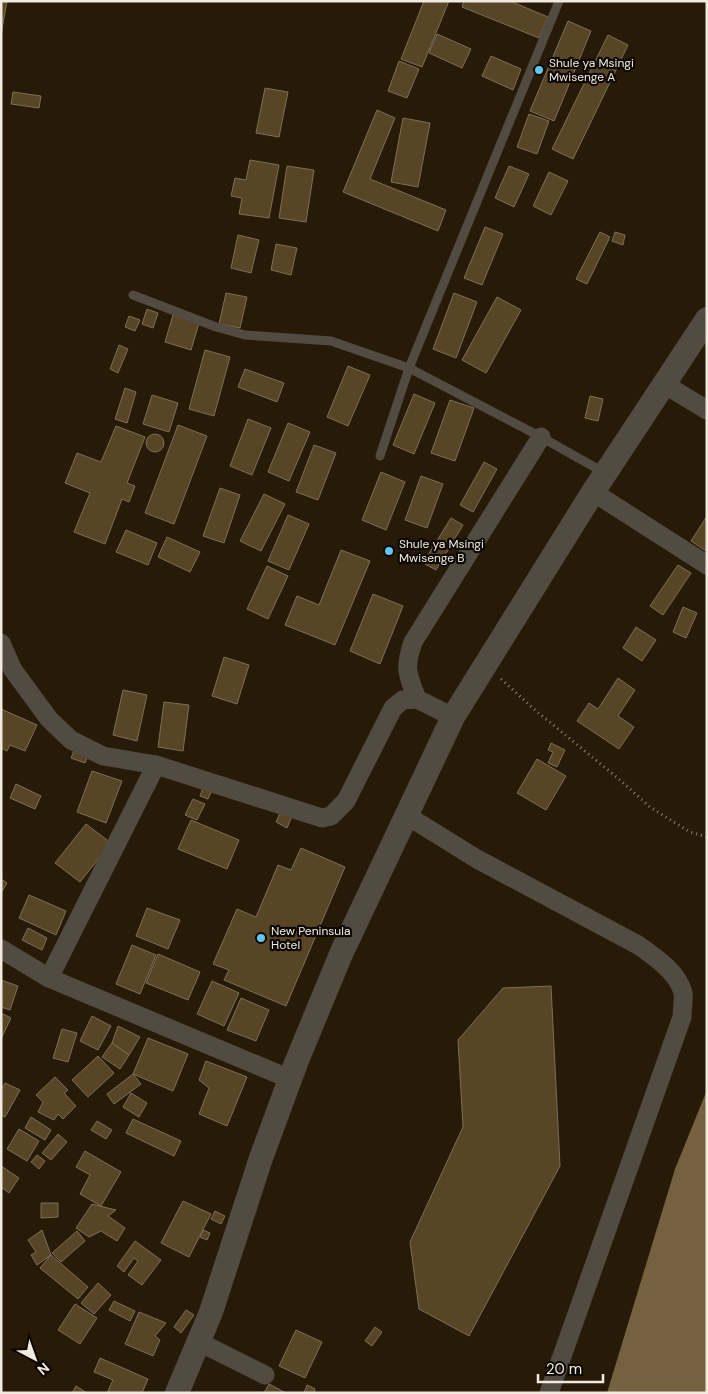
<svg xmlns="http://www.w3.org/2000/svg" width="708" height="1394" viewBox="0 0 708 1394" font-family="'DM Sans',sans-serif">
<style>
.water{fill:#756140}
.building{fill:#584525;stroke:#7d6f59}
.lines{fill:none;stroke-linecap:round;stroke-linejoin:round}
.path{stroke:#8e8474;stroke-width:3;stroke-dasharray:1 4;stroke-linecap:butt}
.service{stroke:#514b42;stroke-width:9}
.minor{stroke:#514b42;stroke-width:19}
.tertiary{stroke:#514b42;stroke-width:24}
.poi-dot{fill:#64c5ee;stroke:#0c0702;stroke-width:2}
.labels{text-anchor:middle;dominant-baseline:central;stroke-width:4.5;stroke-linejoin:round;paint-order:stroke}
.poi-label{font-size:12px;fill:#f2eade;stroke:#0c0702;text-anchor:start}
</style>
<rect width="100%" height="100%" fill="#271b07"/>
<path class="water" d="M707,1090V1393H607L675,1169Z"/>
<g class="building">
<path d="M1,1H7L1,35Z"/>
<path d="M424,1H449L422,67L401,59Z"/>
<path d="M464,1H510L548,17L539,38L462,7Z"/>
<path d="M568,21L591,31L554,121L530,111Z"/>
<path d="M437,34L471,49L462,68L429,53Z"/>
<path d="M608,35L628,45L573,159L552,149Z"/>
<path d="M491,56L521,69L513,90L482,76Z"/>
<path d="M399,61L419,69L407,98L388,91Z"/>
<path d="M265,88L288,92L279,137L256,133Z"/>
<path d="M13,92L41,96L39,108L11,104Z"/>
<path d="M377,110L395,118L370,179L446,210L438,231L343,192Z"/>
<path d="M529,114L549,121L537,154L517,147Z"/>
<path d="M403,118L430,123L418,187L391,182Z"/>
<path d="M250,160L279,165L269,218L239,214L242,198L231,196L235,178L246,180Z"/>
<path d="M287,166L314,170L306,222L279,218Z"/>
<path d="M509,166L529,174L514,207L495,198Z"/>
<path d="M549,172L568,181L551,215L533,206Z"/>
<path d="M485,227L503,234L482,285L464,278Z"/>
<path d="M600,232L610,237L587,284L576,279Z"/>
<path d="M615,232L625,235L623,245L612,241Z"/>
<path d="M238,235L259,240L251,273L231,268Z"/>
<path d="M276,244L297,248L291,275L271,270Z"/>
<path d="M226,293L247,297L240,328L219,324Z"/>
<path d="M454,293L477,302L456,358L433,349Z"/>
<path d="M497,297L521,310L486,373L462,360Z"/>
<path d="M147,309L158,313L153,328L142,324Z"/>
<path d="M173,315L199,323L191,350L165,342Z"/>
<path d="M129,316L140,320L135,331L125,327Z"/>
<path d="M119,345L128,349L118,373L110,369Z"/>
<path d="M205,350L230,357L214,416L189,409Z"/>
<path d="M348,366L370,375L348,426L327,417Z"/>
<path d="M245,369L284,383L277,402L238,387Z"/>
<path d="M125,388L136,392L127,423L115,419Z"/>
<path d="M414,394L435,403L414,454L393,445Z"/>
<path d="M152,395L178,403L169,432L143,424Z"/>
<path d="M590,396L603,399L598,421L585,418Z"/>
<path d="M450,400L474,408L455,461L431,453Z"/>
<path d="M248,419L271,428L252,475L230,466Z"/>
<path d="M288,423L310,432L289,481L268,472Z"/>
<path d="M178,425L207,436L174,524L145,513Z"/>
<path d="M116,426L145,437L127,483L135,486L129,502L122,499L105,544L74,532L90,493L65,483L77,453L101,462Z"/>
<circle cx="155" cy="443" r="9"/>
<path d="M314,445L336,453L318,500L296,492Z"/>
<path d="M484,462L497,469L473,512L460,505Z"/>
<path d="M381,472L405,482L386,530L362,520Z"/>
<path d="M421,476L443,484L427,528L405,520Z"/>
<path d="M220,488L240,495L224,543L203,536Z"/>
<path d="M264,494L285,504L261,551L240,541Z"/>
<path d="M288,515L309,524L289,570L268,561Z"/>
<path d="M707,516V549L706,551L691,541Z"/>
<path d="M451,518L463,525L436,570L423,563Z"/>
<path d="M126,530L157,543L148,565L116,552Z"/>
<path d="M167,537L200,552L190,572L158,557Z"/>
<path d="M341,550L370,561L335,645L285,625L297,596L319,605Z"/>
<path d="M678,565L691,573L663,615L650,606Z"/>
<path d="M267,566L288,576L268,619L247,609Z"/>
<path d="M373,594L403,606L380,664L350,651Z"/>
<path d="M683,607L697,613L686,638L673,632Z"/>
<path d="M636,627L656,640L642,661L623,648Z"/>
<path d="M224,657L249,665L237,704L212,696Z"/>
<path d="M618,678L635,690L618,716L634,727L619,749L577,721L589,703L598,709Z"/>
<path d="M123,690L147,695L137,741L113,735Z"/>
<path d="M164,702L189,705L183,751L158,747Z"/>
<path d="M1,709L37,725L25,751L10,745L7,751L1,748Z"/>
<path d="M551,743L565,750L557,767L548,763L553,752L548,750Z"/>
<path d="M75,748L89,754L85,763L71,758Z"/>
<path d="M537,759L566,776L546,810L517,793Z"/>
<path d="M92,771L122,781L106,823L77,812Z"/>
<path d="M205,782L214,786L208,799L200,796Z"/>
<path d="M16,784L41,796L35,809L10,798Z"/>
<path d="M193,799L205,804L197,820L185,815Z"/>
<path d="M281,811L292,816L287,828L276,822Z"/>
<path d="M191,820L239,840L227,869L178,849Z"/>
<path d="M86,824L111,843L80,882L55,863Z"/>
<path d="M301,848L345,867L286,1006L224,980L229,970L213,964L237,909L256,917L278,865L291,870Z"/>
<path d="M1,879L7,883L1,893Z"/>
<path d="M29,895L66,911L56,935L19,918Z"/>
<path d="M147,908L180,920L168,949L136,936Z"/>
<path d="M28,928L47,938L42,950L22,940Z"/>
<path d="M132,945L156,955L140,994L116,984Z"/>
<path d="M158,954L200,972L188,1000L146,983Z"/>
<path d="M1,980L18,986L10,1010L1,1007Z"/>
<path d="M212,981L239,993L224,1026L197,1014Z"/>
<path d="M551,986L560,1166L469,1336L419,1309L410,1242L463,1127L458,1040L503,988Z"/>
<path d="M241,998L269,1010L256,1041L227,1030Z"/>
<path d="M1,1013L11,1018L1,1039Z"/>
<path d="M92,1016L111,1026L98,1050L80,1041Z"/>
<path d="M118,1026L140,1037L129,1055L112,1043Z"/>
<path d="M62,1029L77,1033L68,1062L53,1058Z"/>
<path d="M148,1038L188,1054L173,1091L133,1074Z"/>
<path d="M112,1043L129,1055L120,1069L102,1057Z"/>
<path d="M98,1056L114,1073L88,1097L72,1080Z"/>
<path d="M206,1061L247,1077L227,1126L199,1114L209,1088L199,1080Z"/>
<path d="M133,1074L141,1084L114,1104L107,1094Z"/>
<path d="M55,1077L68,1090L64,1093L76,1106L63,1119L58,1114L54,1120L38,1112L43,1102L36,1095Z"/>
<path d="M5,1083L20,1090L5,1117L1,1115V1090Z"/>
<path d="M131,1093L147,1103L139,1117L123,1107Z"/>
<path d="M31,1117L51,1130L45,1140L25,1128Z"/>
<path d="M133,1119L181,1141L174,1156L126,1133Z"/>
<path d="M97,1121L112,1130L106,1139L91,1130Z"/>
<path d="M19,1129L39,1141L27,1161L7,1149Z"/>
<path d="M58,1134L67,1142L51,1160L42,1153Z"/>
<path d="M85,1151L121,1172L101,1206L80,1194L90,1175L76,1167Z"/>
<path d="M37,1155L45,1161L39,1169L31,1162Z"/>
<path d="M1,1166L19,1178L9,1193L1,1187Z"/>
<path d="M183,1201L211,1214L189,1257L161,1243Z"/>
<path d="M41,1203H58V1217L41,1218Z"/>
<path d="M92,1204L116,1210L108,1216L125,1228L117,1241L101,1231L89,1237L76,1228Z"/>
<path d="M215,1211L225,1216L221,1224L211,1219Z"/>
<path d="M42,1230L51,1255L37,1265L31,1255L36,1252L28,1240Z"/>
<path d="M203,1230L210,1233L207,1240L200,1237Z"/>
<path d="M77,1231L85,1241L61,1262L52,1253Z"/>
<path d="M135,1241L161,1260L142,1285L128,1275L138,1261L134,1258L124,1272L117,1266Z"/>
<path d="M51,1255L88,1287L78,1299L40,1268Z"/>
<path d="M98,1283L111,1295L94,1314L81,1303Z"/>
<path d="M114,1301L135,1311L130,1321L109,1310Z"/>
<path d="M75,1304L97,1318L80,1344L58,1330Z"/>
<path d="M186,1310L194,1315L181,1333L174,1327Z"/>
<path d="M139,1312L166,1323L155,1336L160,1340L153,1356L125,1344Z"/>
<path d="M375,1327L382,1332L372,1346L365,1341Z"/>
<path d="M296,1330L322,1342L305,1378L279,1366Z"/>
<path d="M100,1358L148,1379L142,1393H107L113,1380L94,1372Z"/>
<path d="M269,1384L286,1393H264Z"/>
<path d="M307,1385L315,1389L314,1393H304Z"/>
<path d="M76,1386L87,1393H72Z"/>
</g>
<g class="lines">
<path class="path" d="M501,679L535,710L620,780L650,807L690,832L707,837"/>
<g class="service">
<path d="M133,295L216,327L245,335L331,341L409,368L541,437L605,473"/>
<path d="M380,456L409,368L559,1"/>
</g>
<g class="minor">
<path d="M664,384L707,410"/>
<path d="M593,492L707,565"/>
<path d="M1,643L13,670L49,719L71,740L103,756L156,765L322,818L331,816L346,801L393,708L403,700L417,699L453,717"/>
<path d="M417,699C407,673 404,669 413,642L541,437"/>
<path d="M406,815L477,859L638,945C655,957 678,972 683,993C684,1000 682,1010 682,1017L549,1393"/>
<path d="M1,949L49,978L290,1079"/>
<path d="M49,978L156,765"/>
<path d="M199,1342L265,1375"/>
</g>
<path class="tertiary" d="M177,1393L211,1312L261,1158L296,1063L341,954L453,717L593,492L707,319"/>
</g>
<g class="poi-dot">
<circle cx="539" cy="70" r="5"/>
<circle cx="389" cy="551" r="5"/>
<circle cx="261" cy="938" r="5"/>
</g>
<g class="labels">
<g class="poi-label">
<text x="549" y="63">Shule ya Msingi<tspan x="549" dy="14">Mwisenge A</tspan></text>
<text x="399" y="544">Shule ya Msingi<tspan x="399" dy="14">Mwisenge B</tspan></text>
<text x="271" y="931">New Peninsula<tspan x="271" dy="14">Hotel</tspan></text>
</g>
</g>
<rect width="708" height="1394" fill="none" stroke="#f2eade" stroke-width="5"/>
<g transform="translate(35 1359) rotate(139)" stroke="#0c0702" stroke-width="4" paint-order="stroke">
<path d="M0-4L9 19L0 12L-9 19Z" fill="#f2eade"/>
<text y="-8" font-size="14" font-weight="bold" text-anchor="middle" fill="#f2eade">N</text>
</g>
<path d="M538 1374v8h65v-8" fill="none" stroke="#f2eade" stroke-width="2.5"/>
<text x="546" y="1374" font-size="15" fill="#f2eade" stroke="#0c0702" stroke-width="4" paint-order="stroke">20 m</text>
</svg>
